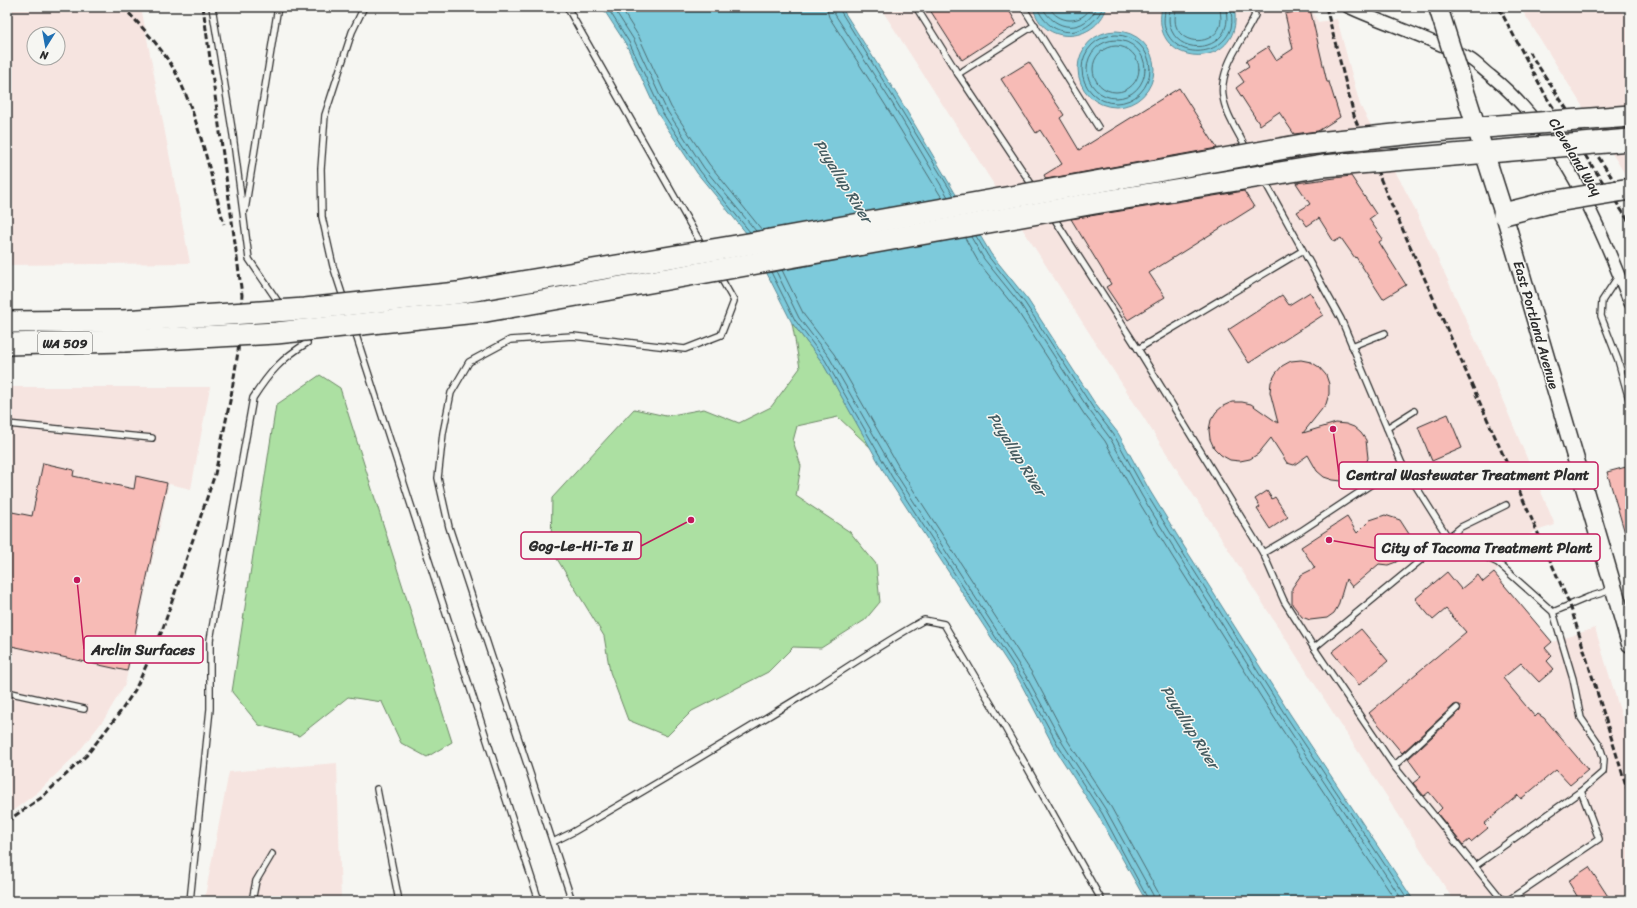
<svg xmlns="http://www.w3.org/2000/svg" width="1637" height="908" viewBox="0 0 1637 908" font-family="Sriracha,sans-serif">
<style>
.built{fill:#f6e4e0;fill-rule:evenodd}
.green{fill:#ace0a2;stroke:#6c8666}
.water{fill:#7dcadb;stroke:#5c8a95}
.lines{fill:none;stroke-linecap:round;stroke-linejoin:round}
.shore{stroke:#4c6b71;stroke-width:1}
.building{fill:#f7bbb6;stroke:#2b2b2b}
.lane-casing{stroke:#2b2b2b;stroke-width:8}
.street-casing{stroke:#2b2b2b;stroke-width:14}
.secondary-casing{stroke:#2b2b2b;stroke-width:19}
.highway-casing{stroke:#2b2b2b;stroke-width:24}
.lane{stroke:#f6f6f2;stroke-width:5.5}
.street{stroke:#f6f6f2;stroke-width:11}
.secondary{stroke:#f6f6f2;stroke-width:16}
.highway{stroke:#f6f6f2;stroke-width:21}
.rail{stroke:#2b2b2b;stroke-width:3;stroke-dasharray:6 3;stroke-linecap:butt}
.primary-bridge-casing{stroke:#2b2b2b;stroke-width:21;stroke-linecap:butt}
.highway-bridge-casing{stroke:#2b2b2b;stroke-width:24;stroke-linecap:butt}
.primary-bridge{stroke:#f6f6f2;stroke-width:18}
.highway-bridge{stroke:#f6f6f2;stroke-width:21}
.labels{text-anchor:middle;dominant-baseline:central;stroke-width:3;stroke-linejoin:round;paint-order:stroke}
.shield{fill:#f6f6f2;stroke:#686867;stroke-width:1}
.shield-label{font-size:13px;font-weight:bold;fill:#2b2b2b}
.street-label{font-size:14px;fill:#2b2b2b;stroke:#f6f6f2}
.water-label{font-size:15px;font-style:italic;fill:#445b60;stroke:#f6f6f2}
.leader{fill:none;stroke:#c2185b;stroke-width:1.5}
.callout-dot{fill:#c2185b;stroke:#f6f6f2;stroke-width:1.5}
.callout{fill:#f6f6f2;stroke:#c2185b;stroke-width:1.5}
.callout-label{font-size:15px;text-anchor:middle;font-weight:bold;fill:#2b2b2b}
</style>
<rect width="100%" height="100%" fill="#f6f6f2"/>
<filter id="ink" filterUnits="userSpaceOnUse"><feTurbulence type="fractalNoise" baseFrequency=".025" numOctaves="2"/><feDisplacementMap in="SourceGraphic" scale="8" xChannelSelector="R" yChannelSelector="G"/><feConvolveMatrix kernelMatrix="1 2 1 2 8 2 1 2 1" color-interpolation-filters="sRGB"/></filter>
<g filter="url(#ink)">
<g class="built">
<path d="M7,7H141L190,263L7,265ZM34,34H58V58H34Z"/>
<path d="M880,7H1306L1311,8L1318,22L1337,19L1360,105L1411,201L1495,382L1555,525L1533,532L1520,542L1495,573L1552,642L1595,628L1630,744V901H1454Z"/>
<path d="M1520,7H1616L1630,19V182Z"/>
<path d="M7,387H210L191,489L169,484L125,684L105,718L77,754L38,792L7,815Z"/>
<path d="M337,763L341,901H204L229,772Z"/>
</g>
<g class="green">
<path d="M792,323L822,362L871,448L838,417L797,426L793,441L801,466L796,496L850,532L876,564L880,602L865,620L821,648L793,647L768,672L692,711L667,736L628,720L610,672L604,636L551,549L552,498L634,409L666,416L704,409L739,423L771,407L800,368Z"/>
<path d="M320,375L340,388L452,742L427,757L401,743L382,702L348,697L299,736L259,725L232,692L276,405Z"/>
</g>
<g class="water">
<path d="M602,7H841L899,98L991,254L1028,300L1096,405L1118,433L1150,491L1185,548L1290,714L1414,901H1146L1098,815L1055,749L1019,680L888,479L822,362L792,323L747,234L697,173L658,114L626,44Z"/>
<path d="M1033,7H1107C1095,44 1042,46 1033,7Z"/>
<path d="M1162,7H1234C1247,72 1148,71 1162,7Z"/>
<circle cx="1116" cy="69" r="38"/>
</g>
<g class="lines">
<g class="shore">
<path d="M607,7L629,42L662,112L700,171L750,232"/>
<path d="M613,7L634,40L666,109L704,168L756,231"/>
<path d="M620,7L639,37L671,107L709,164L762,230"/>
<path d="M826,7L829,17L886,106L942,198"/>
<path d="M832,7L834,13L892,103L948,197"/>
<path d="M838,7L954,196"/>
<path d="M1037,7C1050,41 1089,39 1103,7"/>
<path d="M1042,7C1055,32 1085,34 1097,7"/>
<path d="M1049,7C1058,24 1082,25 1091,7"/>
<path d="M1165,7C1165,14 1163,21 1165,28C1175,60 1221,58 1231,28C1233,21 1231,14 1231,7"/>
<path d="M1170,7C1170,14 1168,19 1170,26C1177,54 1219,53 1226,26C1228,19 1226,13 1226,7"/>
<path d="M1176,7C1176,13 1174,19 1176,26C1183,46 1213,45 1220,26C1222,19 1220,13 1220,7"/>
<circle cx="1116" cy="69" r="34"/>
<circle cx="1116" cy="69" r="29"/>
<circle cx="1116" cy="69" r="23"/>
<path d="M976,236L988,256L1025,303L1093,408L1114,435L1146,493L1181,550L1286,716L1409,901"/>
<path d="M971,237L984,259L1021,305L1089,410L1110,438L1142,496L1177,553L1282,719L1403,901"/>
<path d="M965,238L979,263L1016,309L1084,414L1105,441L1137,499L1172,556L1277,722L1396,901"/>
<path d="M782,270L804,315L834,354L901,471L1032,673L1068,741L1111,807L1158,892L1160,901"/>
<path d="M776,271L799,318L829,357L896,474L1026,676L1063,744L1106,810L1153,895L1154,901"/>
<path d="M771,272L795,320L825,360L892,477L1022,678L1059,747L1102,813L1149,901"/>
</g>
</g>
<g class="building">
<path d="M928,7H1007L1017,24L962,60Z"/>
<path d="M1310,9L1327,82H1329L1340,117L1318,131L1294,134L1279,112L1260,125L1236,88L1244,82L1238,73L1249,66L1246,61L1268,47L1276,60L1293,49L1285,14Z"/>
<path d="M1029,62L1064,115L1060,118L1079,150L1179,88L1217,148L1046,179L1044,175L1062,164L1040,130L1036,133L1001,79Z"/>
<path d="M1351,176L1376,214L1369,219L1383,239L1379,242L1406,285L1383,299L1356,257L1355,258L1341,238L1334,242L1319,218L1307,226L1297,212L1310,204L1296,183Z"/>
<path d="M1244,191L1254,207L1149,273L1165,297L1128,320L1106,287L1111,284L1071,219Z"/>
<path d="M1310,292L1323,315L1249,363L1228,330L1282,295L1289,305Z"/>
<path d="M1301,360L1311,362L1319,367L1326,375L1329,384V394L1326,404L1303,433L1336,423L1346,424L1354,427L1361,433L1366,440L1368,458L1365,467L1359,474L1351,478L1342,481L1333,480L1324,477L1317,471L1308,455L1294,465L1287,463L1271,438L1258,454L1250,459L1240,461L1230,460L1221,455L1214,448L1210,439L1209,430L1211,420L1216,412L1223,406L1232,402H1242L1251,404L1278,423L1270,392L1271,382L1276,373L1282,366L1291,361Z"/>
<path d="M1448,414L1462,448L1432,461L1418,427Z"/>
<path d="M43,463L74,470L73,476L134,489L136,476L167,483L127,671L7,645V511L32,516Z"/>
<path d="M1630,466V540H1627L1607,472Z"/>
<path d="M1267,491L1272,499L1275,497L1288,517L1270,529L1257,509L1260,507L1255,499Z"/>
<path d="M1385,515L1400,520L1409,534L1410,543L1403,557L1396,562L1388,565L1379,564L1352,587L1346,579L1338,606L1334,613L1327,618L1310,620L1302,617L1292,604V588L1301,575L1315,568L1301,547L1347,517L1357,533L1370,520Z"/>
<path d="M1447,572L1461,589L1478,575L1483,582L1494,573L1552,642L1545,648L1552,656L1547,661L1554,669L1539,682L1521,663L1503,678L1535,717L1538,714L1544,718L1588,770L1570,785L1556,770L1521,799L1518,795L1484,824L1488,828L1471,842L1469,840L1463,845L1437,813L1442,808L1429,792L1424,796L1413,783L1421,777L1408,759L1460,711V705H1454L1402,753L1369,713L1466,632L1446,609L1433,620L1415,599Z"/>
<path d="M1361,629L1388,661L1359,685L1332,652Z"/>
<path d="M1589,867L1611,901H1580L1568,881Z"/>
</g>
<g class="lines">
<defs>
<g id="lane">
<path d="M212,7L233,135L249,259L281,306"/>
<path d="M567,7L703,247"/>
<path d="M916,7L958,74L1034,188"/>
<path d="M1023,7L1098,127"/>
<path d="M958,74L1035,25"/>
<path d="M1247,150C1225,108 1210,93 1237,47C1243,36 1250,26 1255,15L1252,7"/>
<path d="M1264,180L1341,319L1402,464L1449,539L1498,563L1553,612L1573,679L1581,718L1599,744L1604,759L1603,772L1581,791L1475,866"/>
<path d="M245,210L278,7"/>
<path d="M1052,215L1138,349L1263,553L1284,601L1314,648L1394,766L1503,901"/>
<path d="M1619,275L1602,301L1601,316L1618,360L1630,403"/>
<path d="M344,300L333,266L322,217L321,169L325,115L352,32L364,7"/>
<path d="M354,329L539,901"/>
<path d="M1352,346L1385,333"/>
<path d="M1138,349L1302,251"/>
<path d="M7,424L152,438"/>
<path d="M1387,428L1414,411"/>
<path d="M1263,553L1301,531L1402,464"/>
<path d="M1553,612L1589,597L1612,590"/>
<path d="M1314,648L1461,527L1506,505"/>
<path d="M7,692L84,709"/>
<path d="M1394,766L1457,708"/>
<path d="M377,789L399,901"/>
<path d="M553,842L573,832C651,787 728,741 805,694C845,669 883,643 924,620L944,624L1004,726L1102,901"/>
<path d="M190,901L210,709V640L253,398C269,373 282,358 307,343L301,334"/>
<path d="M252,901L256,881L272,854"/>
<path d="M572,901L449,527L438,478L443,433L451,393L469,362L510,340L573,336L685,349L721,335L734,301L718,273"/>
<path d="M1507,901L1599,839L1581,791"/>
</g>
<path id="street" d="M1348,7C1388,25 1431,38 1470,59C1478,64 1484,71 1491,76C1561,132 1598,222 1630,303"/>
<path id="secondary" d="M1504,214L1630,644"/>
<g id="highway">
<path d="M7,322L123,321"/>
<path d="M7,344L124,341"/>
</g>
</defs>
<use href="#lane" class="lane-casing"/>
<use href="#street" class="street-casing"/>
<use href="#secondary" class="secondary-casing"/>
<use href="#highway" class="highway-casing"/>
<use href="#lane" class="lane"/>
<use href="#street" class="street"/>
<use href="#secondary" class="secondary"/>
<use href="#highway" class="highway"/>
<g class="rail">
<path d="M123,7C142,27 163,49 176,73C200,121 210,174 224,224"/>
<path d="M1326,7L1355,119L1386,192L1570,605L1630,798"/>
<path d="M1499,8L1547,98L1630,223"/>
<path d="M1529,52L1630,205"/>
<path d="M7,821L41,798L86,756L121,711L135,690L162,631L215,474L231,396L238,352L242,295L203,7"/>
</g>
<defs>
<path id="primary-bridge" d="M1438,7L1504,214"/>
<g id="highway-bridge">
<path d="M1504,214L1551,202L1630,189"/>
<path d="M123,321L305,309L457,293L754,243L1308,144L1433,131L1630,116"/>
<path d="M124,341L276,333L486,311L1095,203L1323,166L1630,140"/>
</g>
</defs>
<use href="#primary-bridge" class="primary-bridge-casing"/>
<use href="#highway-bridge" class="highway-bridge-casing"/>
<use href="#primary-bridge" class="primary-bridge"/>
<use href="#highway-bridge" class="highway-bridge"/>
</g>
</g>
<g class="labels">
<rect class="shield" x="38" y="332" width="54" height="22" rx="3"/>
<g class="shield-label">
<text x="65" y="343">WA 509</text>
</g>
<g class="street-label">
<text transform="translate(1575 157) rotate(59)">Cleveland Way</text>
<text transform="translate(1536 325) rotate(74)">East Portland Avenue</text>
</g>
<g class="water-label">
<text transform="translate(843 181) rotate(58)">Puyallup River</text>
<text transform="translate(1017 454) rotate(58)">Puyallup River</text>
<text transform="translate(1190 727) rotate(58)">Puyallup River</text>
</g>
</g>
<path class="leader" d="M1333 429L1339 475M691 520L641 546M1329 540L1375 548M77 580L84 649"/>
<g class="callout-dot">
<circle cx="1333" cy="429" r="4"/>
<circle cx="691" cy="520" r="4"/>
<circle cx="1329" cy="540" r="4"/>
<circle cx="77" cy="580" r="4"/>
</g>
<g class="callout">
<rect x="1339" y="462" width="259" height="27" rx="4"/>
<rect x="521" y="532" width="120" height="27" rx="4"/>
<rect x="1375" y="534" width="225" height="27" rx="4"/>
<rect x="84" y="636" width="119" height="27" rx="4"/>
</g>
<g class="callout-label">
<text x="1468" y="480">Central Wastewater Treatment Plant</text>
<text x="581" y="551">Gog-Le-Hi-Te II</text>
<text x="1487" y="553">City of Tacoma Treatment Plant</text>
<text x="143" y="655">Arclin Surfaces</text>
</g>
<rect width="1637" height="908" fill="none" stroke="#f6f6f2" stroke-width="24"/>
<rect x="12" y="12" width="1613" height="884" fill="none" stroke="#2b2b2b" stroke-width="1.5" filter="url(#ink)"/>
<g transform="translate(46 46) rotate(191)"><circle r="19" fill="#f6f6f2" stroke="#a5a5a2"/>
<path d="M0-3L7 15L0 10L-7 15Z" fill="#1f6fb2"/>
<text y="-6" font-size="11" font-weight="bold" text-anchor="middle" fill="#2b2b2b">N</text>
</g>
</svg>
